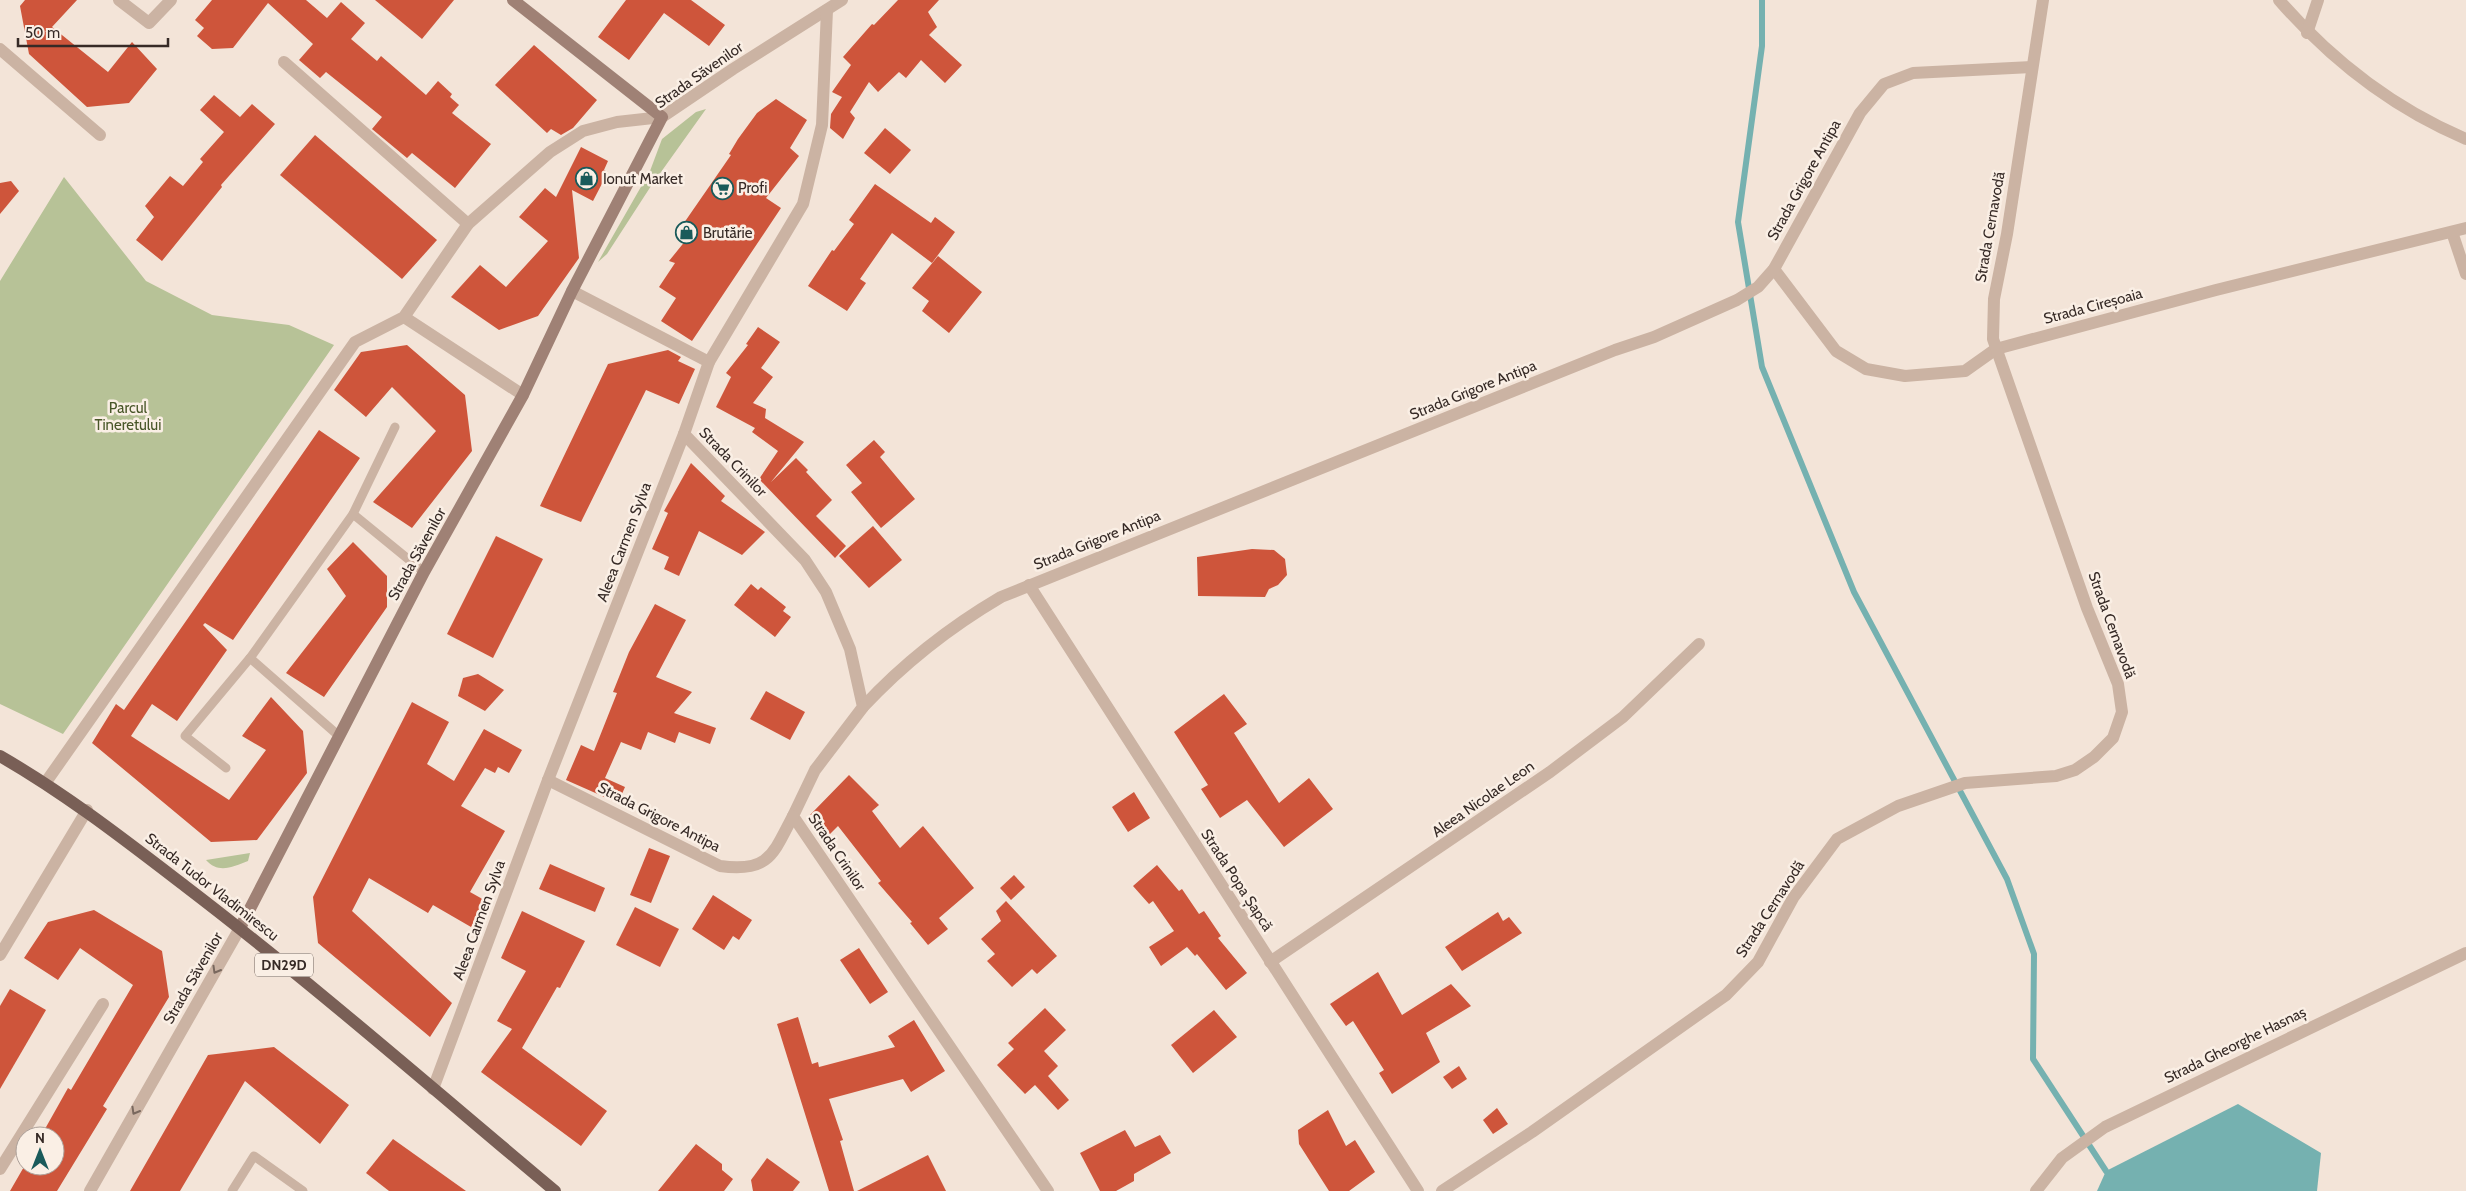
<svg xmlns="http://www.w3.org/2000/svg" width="2466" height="1191" viewBox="0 0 2466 1191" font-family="Cabin,sans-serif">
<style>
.green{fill:#b7c297}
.water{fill:#75b1b0}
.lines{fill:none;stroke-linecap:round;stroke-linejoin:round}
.stream{stroke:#75b1b0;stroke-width:6}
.building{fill:#ce553b}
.lane{stroke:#cbb3a3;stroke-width:9}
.street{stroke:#cbb3a3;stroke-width:12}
.secondary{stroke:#9f8175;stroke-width:12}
.primary{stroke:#795f56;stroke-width:12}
.oneway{stroke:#79685e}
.labels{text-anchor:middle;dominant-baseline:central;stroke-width:5;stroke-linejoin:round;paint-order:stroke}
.shield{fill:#faefe5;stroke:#71655f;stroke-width:1}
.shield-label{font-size:14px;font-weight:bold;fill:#362a26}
.street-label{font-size:15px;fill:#362a26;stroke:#faefe5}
.poi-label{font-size:15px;fill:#362a26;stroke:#faefe5;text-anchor:start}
.park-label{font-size:15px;fill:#485628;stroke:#faefe5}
</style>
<rect width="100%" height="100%" fill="#f3e4d8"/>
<g class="green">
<path d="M706,109L651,186L607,254L598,262L650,171L662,139L696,112Z"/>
<path d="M64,177L146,281L212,315L289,325L334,345L63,734L0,704V281Z"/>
<path d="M250,853L248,861C233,867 218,874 206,860Z"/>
</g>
<path class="water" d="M2238,1104L2321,1153L2317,1191H2097L2106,1171Z"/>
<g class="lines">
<path class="stream" d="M1762,0V46L1738,222L1762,367L1854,592L2007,879L2034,954L2033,1059L2106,1171"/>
</g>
<g class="building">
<path d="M25,0H77L52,27L108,72L132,42L157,69L129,103L87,107L29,54L20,6Z"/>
<path d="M212,0H306L327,18L341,2L365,23L351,39L377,61L381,56L426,95L438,81L452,94L450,97L459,105L452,113L491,144L455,188L412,153L407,158L372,129L382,117L326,72L320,78L299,60L313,44L268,3L233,48L212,49L197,36L204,28L195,20Z"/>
<path d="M375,0H454L422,39Z"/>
<path d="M626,0H691L725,25L709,46L664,13L629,60L598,37Z"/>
<path d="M898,0H939L928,12L937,27L929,35L962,65L945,83L921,60L906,78L899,72L878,92L869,82L850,112L855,118L843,139L830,128L831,114L842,97L832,92L851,65L843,57L872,24L874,25Z"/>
<path d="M534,45L597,100L573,128L561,135L551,129L547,133L495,85Z"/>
<path d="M214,95L240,117L252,104L275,124L221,185L222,187L162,261L136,240L154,217L145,206L170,176L183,186L203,162L200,159L224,132L200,110Z"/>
<path d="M776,99L807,120L790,148L799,156L766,198L781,208L692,341L661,321L676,298L659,287L675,263L669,261L686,240L677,233L731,155L729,154L738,139L757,113Z"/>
<path d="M885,128L911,150L890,174L864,153Z"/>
<path d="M315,135L437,240L402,279L280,175Z"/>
<path d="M581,147L608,161L604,170L608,172L593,201L572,190L579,258L538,316L499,330L451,297L480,265L506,287L548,241L519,217L545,188L556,197Z"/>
<path d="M11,181L19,191L0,214V183Z"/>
<path d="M875,184L931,223L935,217L955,232L932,263L892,233L860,279L866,283L847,311L808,286L832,250L834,251L854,224L849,220Z"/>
<path d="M938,256L982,292L949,333L922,311L929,301L912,288Z"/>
<path d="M758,327L780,342L761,368L773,377L753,403L766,409L765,418L804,442L771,482L796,458L808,470L806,472L832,500L816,516L846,546L835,558L759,479L778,451L752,432L755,428L716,407L731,377L726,373L748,345L746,344Z"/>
<path d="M407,345L465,395L472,451L412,528L373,502L436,431L392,387L366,417L334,390L361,352Z"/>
<path d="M668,350L681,357L678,361L695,369L679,404L646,390L581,522L540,506L608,364Z"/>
<path d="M319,430L360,458L233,640L205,623L203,625L227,650L177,721L152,704L131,736L229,800L266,750L242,736L271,697L303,731L307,773L257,840L211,842L92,743L116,704L124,710Z"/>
<path d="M874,440L885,452L880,457L915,499L881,528L851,492L862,483L846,465Z"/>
<path d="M691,463L725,496L721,501L765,532L742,555L699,531L679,576L664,569L669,557L652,549L668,513L664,511Z"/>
<path d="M873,526L902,560L869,588L839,556Z"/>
<path d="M496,536L543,559L493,658L447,634Z"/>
<path d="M353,542L387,576V607L324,697L286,673L346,596L327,569Z"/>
<path d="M1252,549L1274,550L1285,559L1287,575L1278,585L1269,589L1265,597L1198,596L1197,557Z"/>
<path d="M751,584L758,590L761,587L786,607L783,611L791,617L775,637L734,605Z"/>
<path d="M655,604L686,620L656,677L692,692L674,713L716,728L710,744L679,732L675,743L648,732L641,750L621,742L605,778L625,787L618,803L566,780L581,745L594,751L617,693L613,692L629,652Z"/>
<path d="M478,674L504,690L485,711L458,696L463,678Z"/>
<path d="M766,691L805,712L790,740L750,719Z"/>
<path d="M1224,694L1247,724L1234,733L1279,803L1309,778L1333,809L1284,847L1247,800L1220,818L1201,789L1208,785L1174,732Z"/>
<path d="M412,702L449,722L427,764L454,781L484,729L522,750L509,773L498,767L495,773L485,768L461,806L505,831L470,892L486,901L471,927L433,905L428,913L369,878L352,911L452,1003L430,1037L318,943L313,897Z"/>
<path d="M849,775L879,805L872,811L900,848L923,826L974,888L939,918L948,929L928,945L910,923L912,922L878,883L881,881L838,826L830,834L810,815Z"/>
<path d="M1134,792L1150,818L1128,832L1112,807Z"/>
<path d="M649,848L670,856L651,903L630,895Z"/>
<path d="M550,864L605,888L595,912L539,889Z"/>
<path d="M1157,865L1179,891L1182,889L1199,914L1204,911L1221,936L1218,938L1247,973L1226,990L1197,954L1195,956L1187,947L1161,966L1149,947L1174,931L1153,901L1149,904L1133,886Z"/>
<path d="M1014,875L1025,887L1011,900L1000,888Z"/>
<path d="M713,895L752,920L739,940L733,936L724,950L692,929Z"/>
<path d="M1006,901L1057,956L1037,974L1032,969L1012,987L987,961L995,954L981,939L1001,921L996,911Z"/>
<path d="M635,907L679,929L660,967L616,945Z"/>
<path d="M94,910L162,951L169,997L103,1106L107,1109L57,1191H10L25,1165L55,1166V1136H41L68,1088L71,1090L133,985L80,948L58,980L24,958L48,922Z"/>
<path d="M522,911L585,941L560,988L557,987L522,1048L607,1111L581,1146L481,1072L512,1029L497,1021L526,971L501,958Z"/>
<path d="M1498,912L1503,921L1509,917L1522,933L1462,971L1445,947Z"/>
<path d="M859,948L888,992L870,1004L840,960Z"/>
<path d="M1378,972L1402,1015L1451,984L1471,1006L1426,1033L1440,1062L1392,1094L1379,1073L1384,1070L1353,1021L1346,1026L1330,1004Z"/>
<path d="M10,989L46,1010L0,1089V1006Z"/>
<path d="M1045,1008L1066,1030L1044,1051L1058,1066L1048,1076L1069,1100L1058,1110L1035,1085L1025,1094L997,1065L1014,1049L1008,1043Z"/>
<path d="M1214,1010L1237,1037L1193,1073L1171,1045Z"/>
<path d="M798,1017L812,1064L818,1062L819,1067L895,1047L888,1036L914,1020L945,1071L911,1092L903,1079L829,1099L843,1140L840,1141L854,1191H829L777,1024Z"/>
<path d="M274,1047L349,1105L320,1144L245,1081L180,1191H130L208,1055Z"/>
<path d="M1459,1066L1467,1079L1452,1089L1443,1077Z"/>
<path d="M1497,1108L1508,1124L1493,1134L1483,1120Z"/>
<path d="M1328,1110L1346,1146L1355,1140L1375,1172L1349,1191H1329L1299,1144L1298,1130Z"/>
<path d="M1125,1130L1135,1147L1160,1135L1171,1153L1134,1174V1181L1116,1191H1100L1080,1153Z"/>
<path d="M393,1139L466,1191H389L366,1173Z"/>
<path d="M696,1144L722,1164V1170L733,1179L724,1191H658Z"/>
<path d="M928,1155L946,1191H857Z"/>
<path d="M767,1158L800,1182L793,1191H753L751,1180Z"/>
</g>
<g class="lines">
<g class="lane">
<path d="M353,514L424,572"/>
<path d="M250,658L339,736"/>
<path d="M226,768L185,736L250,658L353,514L395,427"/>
<path d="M232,1191L254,1156L303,1191"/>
</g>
<g class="street">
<path d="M119,0L149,23L171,0"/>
<path d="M2279,0C2331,60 2393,108 2466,139"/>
<path d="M2307,33L2318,0"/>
<path d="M0,49L100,135"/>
<path d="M284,62L468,224"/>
<path d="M2452,232L2466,274"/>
<path d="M1774,269L1836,351L1866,369L1905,376L1965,371L1996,349L2216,290L2466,228"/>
<path d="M572,291L709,362"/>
<path d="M404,317L523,395"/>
<path d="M684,434L805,560L826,592L850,649L863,707L815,770L793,816L1048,1191"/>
<path d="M1029,585L1418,1191"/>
<path d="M863,707C903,664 950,627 1001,597L1615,350L1654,337L1737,300L1758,287L1774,269L1860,113L1884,84L1913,73L2032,67"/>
<path d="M548,780L720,866C769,873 773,854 793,816"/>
<path d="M46,782L355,342L404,317L468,224L550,152L583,131L617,122L662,117L733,69L842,0"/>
<path d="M0,955L87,810"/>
<path d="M1270,962L1550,772L1623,717L1699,644"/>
<path d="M433,1089L548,780L684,434L709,362L803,204L822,125L827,10"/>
<path d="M0,1169L103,1004"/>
<path d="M90,1191L240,928"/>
<path d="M1442,1191L1532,1132L1726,995L1758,962L1793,898L1837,839L1898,806L1965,783L2056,776L2075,770L2094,757L2113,738L2122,712L2118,684L2087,608L1993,339L1994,299L2007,234L2043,0"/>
<path d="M2036,1191L2062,1158L2105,1127L2466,953"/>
</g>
<path class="secondary" d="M240,928L424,572L523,395L572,291L662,117L513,0"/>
<path class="primary" d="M0,756C66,794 125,840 185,886C312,983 433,1089 555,1191"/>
</g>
<defs><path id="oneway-chevron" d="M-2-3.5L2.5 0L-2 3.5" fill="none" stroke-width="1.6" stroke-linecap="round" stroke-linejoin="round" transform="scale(1.25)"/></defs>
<g class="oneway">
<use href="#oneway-chevron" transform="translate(216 970) rotate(120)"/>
<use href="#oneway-chevron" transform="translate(135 1111) rotate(120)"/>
</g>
<defs>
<symbol id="shop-ring" viewBox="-11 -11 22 22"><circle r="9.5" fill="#faefe5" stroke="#195a5a" stroke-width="1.5"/><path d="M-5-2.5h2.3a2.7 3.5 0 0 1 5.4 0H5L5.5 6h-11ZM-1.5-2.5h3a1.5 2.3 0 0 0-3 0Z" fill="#195a5a"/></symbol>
<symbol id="supermarket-ring" viewBox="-11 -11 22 22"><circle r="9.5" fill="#faefe5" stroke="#195a5a" stroke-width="1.5"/><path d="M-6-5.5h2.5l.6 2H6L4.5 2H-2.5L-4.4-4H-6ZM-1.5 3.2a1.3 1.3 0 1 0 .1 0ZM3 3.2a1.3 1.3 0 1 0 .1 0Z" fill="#195a5a"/></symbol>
</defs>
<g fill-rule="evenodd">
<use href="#shop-ring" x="574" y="166" width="25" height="25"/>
<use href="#supermarket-ring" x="710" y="176" width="25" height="25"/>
<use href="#shop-ring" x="674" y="220" width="25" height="25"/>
</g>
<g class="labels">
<rect class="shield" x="255" y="953.5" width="58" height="23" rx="4"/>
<g class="shield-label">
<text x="284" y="965">DN29D</text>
</g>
<g class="street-label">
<text transform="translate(699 75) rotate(-35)">Strada Săvenilor</text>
<text transform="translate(1804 180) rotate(-61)">Strada Grigore Antipa</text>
<text transform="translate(1990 227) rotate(-80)">Strada Cernavodă</text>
<text transform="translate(2093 306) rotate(-15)">Strada Cireșoaia</text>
<text transform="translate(1473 390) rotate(-22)">Strada Grigore Antipa</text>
<text transform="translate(733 462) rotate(46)">Strada Crinilor</text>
<text transform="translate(1097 540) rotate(-22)">Strada Grigore Antipa</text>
<text transform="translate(624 542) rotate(-69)">Aleea Carmen Sylva</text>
<text transform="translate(417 554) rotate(-61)">Strada Săvenilor</text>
<text transform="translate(2112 625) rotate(70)">Strada Cernavodă</text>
<text transform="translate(1483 799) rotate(-35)">Aleea Nicolae Leon</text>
<text transform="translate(659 817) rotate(27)">Strada Grigore Antipa</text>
<text transform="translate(837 852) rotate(56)">Strada Crinilor</text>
<text transform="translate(1237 880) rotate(57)">Strada Popa Șapcă</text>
<text transform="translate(212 887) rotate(38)">Strada Tudor Vladimirescu</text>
<text transform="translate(1770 909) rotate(-57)">Strada Cernavodă</text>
<text transform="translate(479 920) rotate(-70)">Aleea Carmen Sylva</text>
<text transform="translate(193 978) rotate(-60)">Strada Săvenilor</text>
<text transform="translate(2235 1045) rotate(-26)">Strada Gheorghe Hasnaș</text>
</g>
<g class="poi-label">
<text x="603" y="179">Ionut Market</text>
<text x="738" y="188">Profi</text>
<text x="703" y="233">Brutărie</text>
</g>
<g class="park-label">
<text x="128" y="408">Parcul<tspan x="128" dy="17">Tineretului</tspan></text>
</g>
</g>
<g transform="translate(40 1151)"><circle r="24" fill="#faefe5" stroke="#aca099"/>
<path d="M0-4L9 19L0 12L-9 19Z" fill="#195a5a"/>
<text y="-8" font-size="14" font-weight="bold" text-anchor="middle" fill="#362a26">N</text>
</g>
<path d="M18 38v8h150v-8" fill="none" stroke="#362a26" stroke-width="2.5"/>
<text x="25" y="38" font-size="15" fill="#362a26" stroke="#faefe5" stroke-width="4" paint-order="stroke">50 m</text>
</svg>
